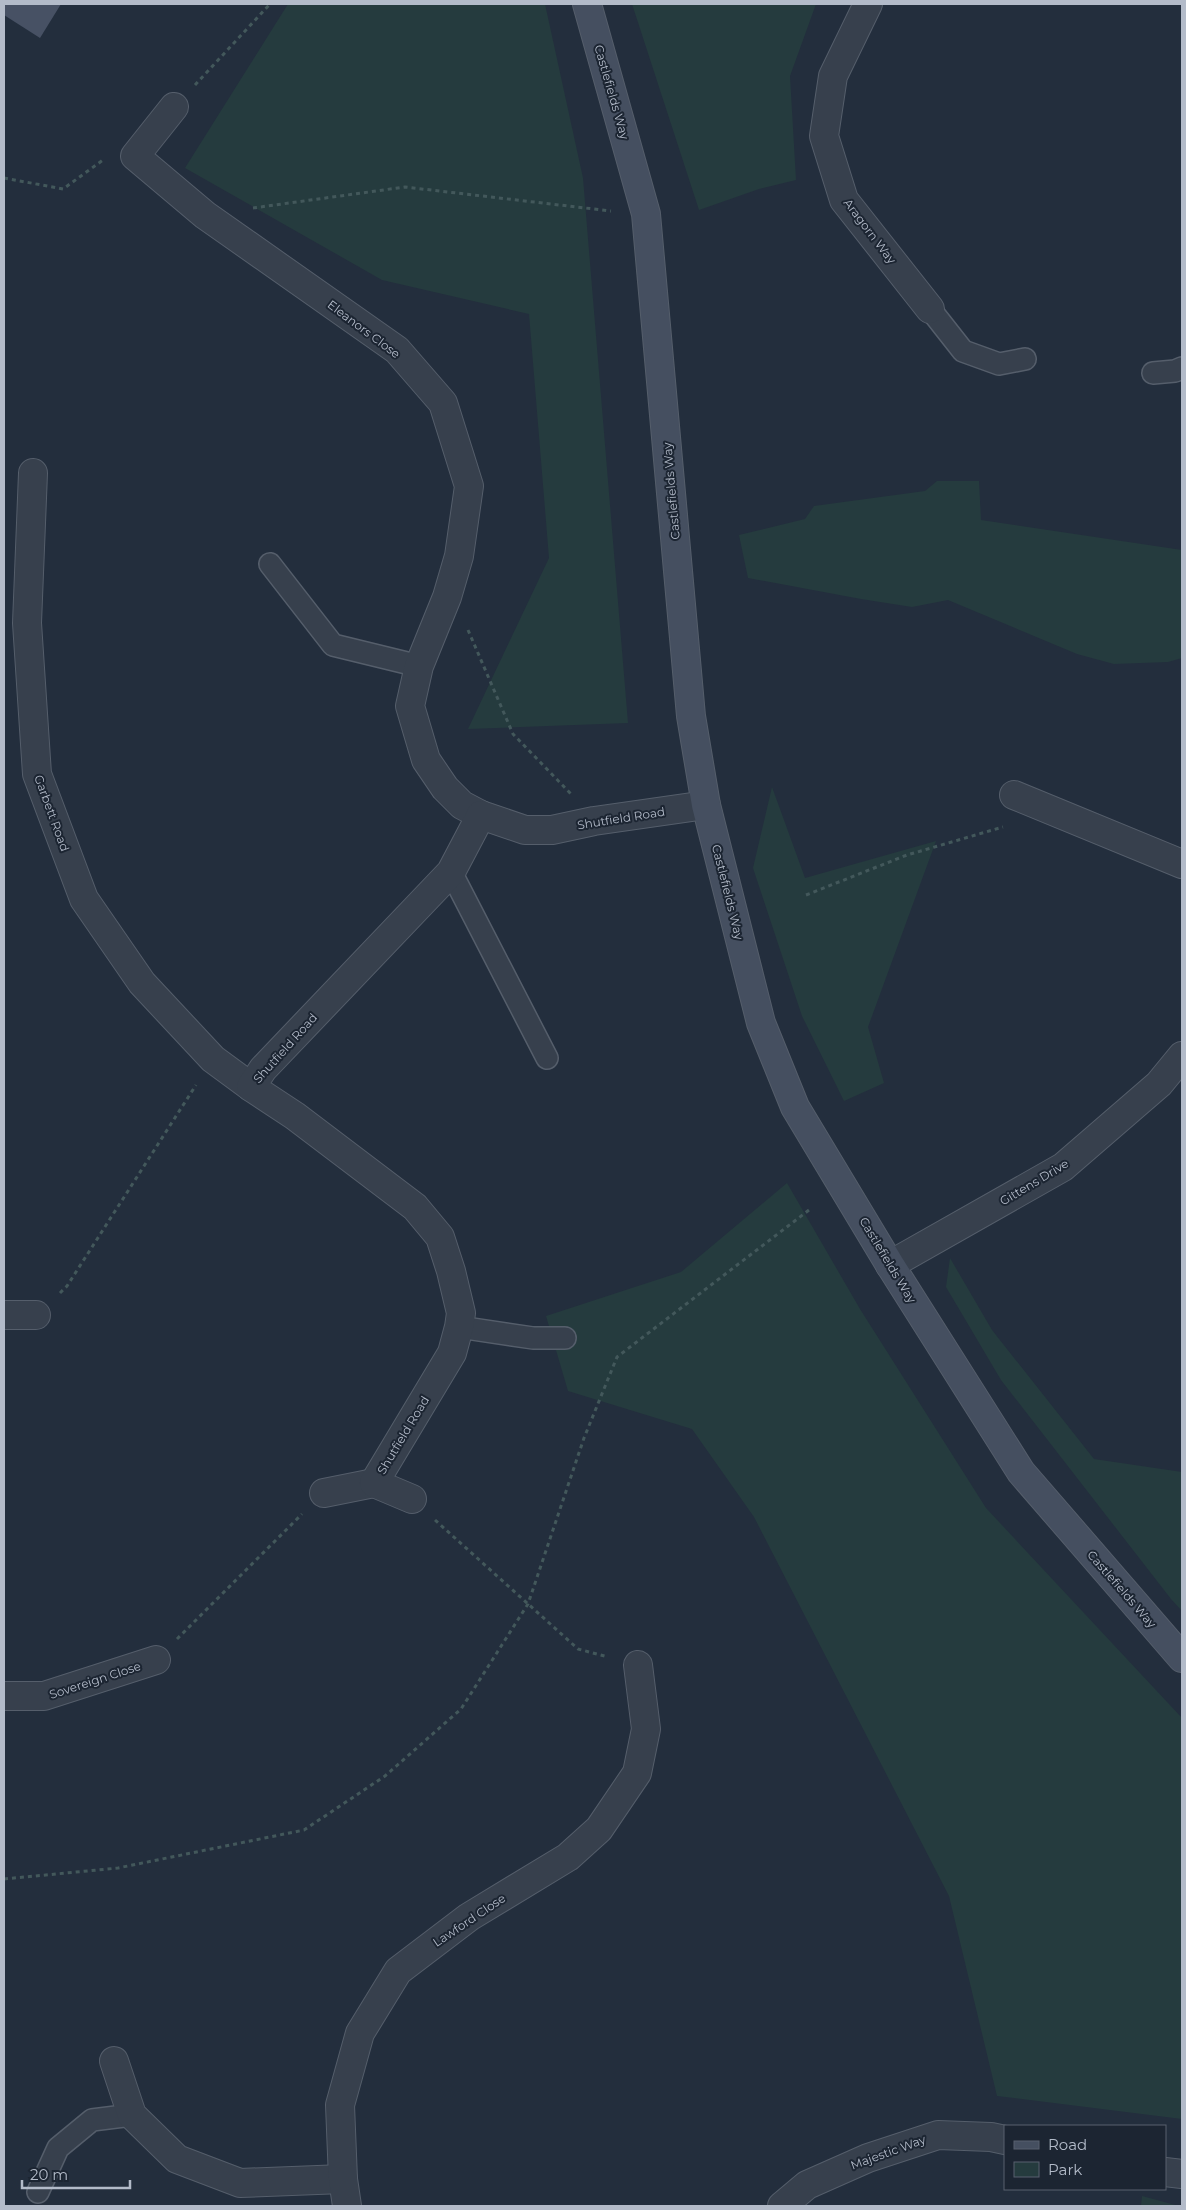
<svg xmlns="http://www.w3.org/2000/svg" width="1186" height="2210" viewBox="0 0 1186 2210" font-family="Montserrat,sans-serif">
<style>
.green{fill:#253b3e}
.building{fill:#475164}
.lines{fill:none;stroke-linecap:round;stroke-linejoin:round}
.service-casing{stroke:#555e6b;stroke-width:24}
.minor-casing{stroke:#555e6b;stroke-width:30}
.secondary-casing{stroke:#555e6b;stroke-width:30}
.path{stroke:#43585b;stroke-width:3;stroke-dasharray:4 4;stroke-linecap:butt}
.service{stroke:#37404d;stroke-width:21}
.minor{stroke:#37404d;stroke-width:28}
.secondary{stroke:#454f60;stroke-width:28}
.labels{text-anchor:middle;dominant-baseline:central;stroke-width:4;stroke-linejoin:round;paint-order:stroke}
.street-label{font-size:12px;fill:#b3bbc9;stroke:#1c2532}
</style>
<rect width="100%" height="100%" fill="#232e3d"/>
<g class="green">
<path d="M288,4H545L583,178L628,723L468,729L549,558L529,314L382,280L185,168Z"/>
<path d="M632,4H816L790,76L796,180L759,189L699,210Z"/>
<path d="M937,481H979L981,520L1182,550V658L1168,662L1114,664L1077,654L948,600L912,607L861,599L748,578L739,535L805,519L814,506L925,491Z"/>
<path d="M772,787L805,878L936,841L868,1027L884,1083L844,1101L802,1016L753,868Z"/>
<path d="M787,1183L860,1309L986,1508L1182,1718V2119L997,2096L949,1896L754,1517L692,1429L568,1391L546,1316L681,1272Z"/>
<path d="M950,1258L992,1330L1094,1459L1182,1472V1611L1171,1599L1001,1380L946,1287Z"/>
<path d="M1142,2196L1179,2206H1141Z"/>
</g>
<path class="building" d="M4,4H61L40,38L4,15Z"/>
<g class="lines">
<defs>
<g id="service">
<path d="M930,309L963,351L999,364L1025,359"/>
<path d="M1153,373L1175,371L1182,368"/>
<path d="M270,564L333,645L419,666"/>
<path d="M451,872L547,1058"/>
<path d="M459,1327L533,1338H565"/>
<path d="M38,2192L58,2148L92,2120L132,2115"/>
</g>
<g id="minor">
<path d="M868,4L833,76L824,136L844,200L930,309"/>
<path d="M174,107L135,156L205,215L397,350L443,403L469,486L459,556L447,597L419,666L410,706L426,760L445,788L462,805L481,815"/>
<path d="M33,473L27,623L37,774L84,899L142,983L213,1059L251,1087"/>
<path d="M1014,795L1182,864"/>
<path d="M890,1265L1063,1167L1159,1084L1182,1056"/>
<path d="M4,1315H36"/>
<path d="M324,1493L374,1483"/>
<path d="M412,1499L374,1483L452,1353L459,1327L461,1313L451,1271L440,1237L415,1207L295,1116L251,1087L263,1069L451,872L481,815L525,830H552L594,821L706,805"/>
<path d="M4,1696H44L156,1660"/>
<path d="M114,2061L132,2115L177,2159L240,2183L343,2179"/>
<path d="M1165,2172L1182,2174"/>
<path d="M347,2206L343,2179L340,2105L360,2033L398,1971L469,1917L568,1857L599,1829L637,1773L646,1729L638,1665"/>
<path d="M782,2206L807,2185L868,2158L938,2135L991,2137L1005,2140"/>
</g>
<path id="secondary" d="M587,4L646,214L691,716L706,805L761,1023L795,1107L890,1265L1021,1472L1182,1658"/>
</defs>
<use href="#service" class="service-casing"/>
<use href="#minor" class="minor-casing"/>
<use href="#secondary" class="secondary-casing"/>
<g class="path">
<path d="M195,85L270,4"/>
<path d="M4,178L63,189L103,160"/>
<path d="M253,208L405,187L611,211"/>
<path d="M468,630L513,734L571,794"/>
<path d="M806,895L907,855L1003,827"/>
<path d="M60,1293L67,1286L196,1085"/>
<path d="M435,1520L578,1649L608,1657"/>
<path d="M177,1639L302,1514"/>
<path d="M4,1879L118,1868L304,1830L385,1776L461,1709L528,1604L584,1438L617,1357L809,1210"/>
</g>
<use href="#service" class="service"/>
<use href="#minor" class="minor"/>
<use href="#secondary" class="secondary"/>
</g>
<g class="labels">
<g class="street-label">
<text transform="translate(612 92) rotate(74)">Castlefields Way</text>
<text transform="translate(870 231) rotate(53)">Aragorn Way</text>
<text transform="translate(364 329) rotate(37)">Eleanors Close</text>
<text transform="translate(671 491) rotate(-95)">Castlefields Way</text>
<text transform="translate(52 813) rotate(70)">Garbett Road</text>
<text transform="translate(621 818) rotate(-9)">Shutfield Road</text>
<text transform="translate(728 892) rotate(76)">Castlefields Way</text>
<text transform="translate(285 1048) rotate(-48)">Shutfield Road</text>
<text transform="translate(1034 1182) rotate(-31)">Gittens Drive</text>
<text transform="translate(888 1260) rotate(59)">Castlefields Way</text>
<text transform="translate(403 1435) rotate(-59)">Shutfield Road</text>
<text transform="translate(1122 1589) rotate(49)">Castlefields Way</text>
<text transform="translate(95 1680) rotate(-18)">Sovereign Close</text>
<text transform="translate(469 1920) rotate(-34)">Lawford Close</text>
<text transform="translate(888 2152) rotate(-20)">Majestic Way</text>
</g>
</g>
<rect width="1186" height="2210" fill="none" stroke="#b3bbc9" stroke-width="10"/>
<rect x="1004" y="2125" width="162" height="65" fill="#1c2532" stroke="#58616e"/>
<rect x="1014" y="2141" width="25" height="8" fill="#454f60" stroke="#58616e"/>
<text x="1048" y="2150" font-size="15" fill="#b3bbc9">Road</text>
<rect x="1014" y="2162" width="25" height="15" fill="#253b3e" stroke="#58616e"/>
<text x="1048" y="2175" font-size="15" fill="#b3bbc9">Park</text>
<path d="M22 2180v8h108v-8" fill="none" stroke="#b3bbc9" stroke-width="2.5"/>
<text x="30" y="2180" font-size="15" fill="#b3bbc9" stroke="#1c2532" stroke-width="4" paint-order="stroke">20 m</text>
</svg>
